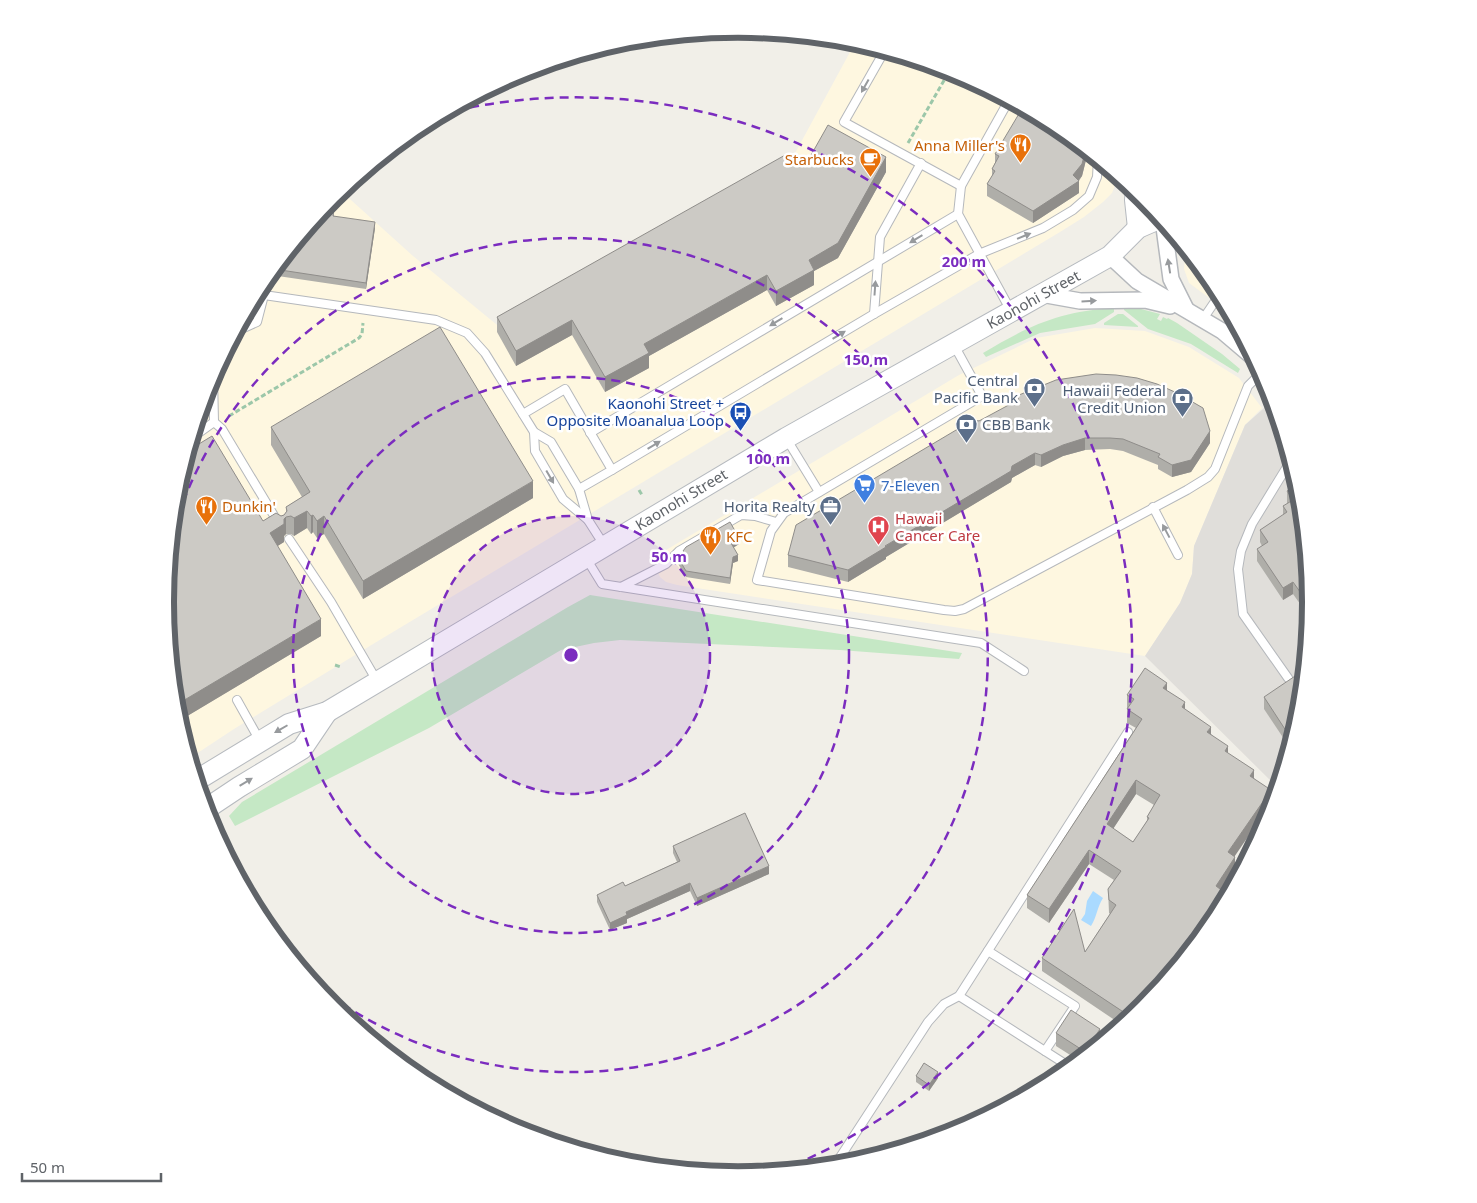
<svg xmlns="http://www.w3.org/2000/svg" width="1477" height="1203" viewBox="0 0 1477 1203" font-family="'Noto Sans',sans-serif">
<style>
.commercial{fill:#fef7e0}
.industrial{fill:#e0deda}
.green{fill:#c5e8c5}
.water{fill:#aadaff}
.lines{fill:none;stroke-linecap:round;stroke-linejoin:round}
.lane-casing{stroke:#b5b8bc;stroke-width:10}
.street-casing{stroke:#b5b8bc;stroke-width:18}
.secondary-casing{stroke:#b6babf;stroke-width:22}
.path{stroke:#9cc7a9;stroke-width:3;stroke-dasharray:5 2.5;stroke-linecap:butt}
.lane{stroke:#fff;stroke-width:8}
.street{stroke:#fff;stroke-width:15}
.secondary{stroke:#fff;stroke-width:20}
.wall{fill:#afaea9;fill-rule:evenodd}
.shaded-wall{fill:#8f8d8a}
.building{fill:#cccac5;stroke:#8f8d8a;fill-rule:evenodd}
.oneway{fill:#979a9d}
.ring{fill:none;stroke:#7b2cbf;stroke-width:2.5;stroke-dasharray:9 6}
.labels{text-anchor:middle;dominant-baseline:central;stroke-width:5;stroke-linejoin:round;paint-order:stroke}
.food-label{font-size:15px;fill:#c56008;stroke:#fff;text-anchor:end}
.street-label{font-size:15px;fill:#5f6368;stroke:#fff}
.service-label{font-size:15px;fill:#4e5e75;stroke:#fff;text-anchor:end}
.transit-label{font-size:15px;fill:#164399;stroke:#fff;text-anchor:end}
.shop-label{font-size:15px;fill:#366cbe;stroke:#fff;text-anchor:start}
.health-label{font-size:15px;fill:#be3a42;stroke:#fff;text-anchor:start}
.rim{fill:none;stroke:#5f6368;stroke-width:6}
.centre{fill:#7b2cbf;stroke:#fff;stroke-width:2.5}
.ring-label{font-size:15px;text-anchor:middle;font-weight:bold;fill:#7b2cbf;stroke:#fff;stroke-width:5;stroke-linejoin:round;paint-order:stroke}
</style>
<rect width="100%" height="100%" fill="#f1efe8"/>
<g class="commercial">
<path d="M856,41L958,72L1057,125L1119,176L1112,193L1103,202L1084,217L1060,232L378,641L234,729L190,758L177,713L166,601L177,489L209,382L262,283L334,196L341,191L413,256L502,329L787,168Z"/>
<path d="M1188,251L1215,284L1231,314L1189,283L1184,269L1185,257Z"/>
<path d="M1095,328L1145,331L1189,347L1239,378L1262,408L1245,425L1194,546L1192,574L1180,603L1145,656L677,585L666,582L660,577L656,569V556L959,375L1036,338Z"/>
</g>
<path class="industrial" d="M1273,400L1300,490L1311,602L1300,714L1278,788L1145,656L1180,603L1192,574L1194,546L1245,425Z"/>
<g class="green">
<path d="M1124,307L1141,309L1160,314L1157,319L1161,321L1163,317L1167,319L1168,318L1177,323L1222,354L1240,369L1238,373L1191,344L1148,329L1124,310Z"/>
<path d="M1114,308V312L1095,324L1040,333L986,357L983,353C1028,326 1060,311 1114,308Z"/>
<path d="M1118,314H1123L1138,326V327L1104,325V323Z"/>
<path d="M590,595L962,653L959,659L840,650L620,640L594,643L561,650L429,728L235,826L229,816L242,802L568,607Z"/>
</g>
<path class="water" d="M1093,891L1103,898C1097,907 1097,917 1091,926L1081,920L1085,914L1087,901Z"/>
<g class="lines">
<defs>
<g id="lane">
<path d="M885,50L844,122L961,186"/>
<path d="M1009,100L961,186L958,214L1011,311"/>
<path d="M257,294L436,320L467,333L485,353L534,432L535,451L563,499L588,520"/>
<path d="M874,314L880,237L921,163"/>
<path d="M1203,319L1220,294"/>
<path d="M237,331L257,322L264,295"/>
<path d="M954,345L982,396L784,513L771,531L757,580L944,610L955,611L964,609L1187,490L1208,477L1215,469L1248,386L1262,372"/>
<path d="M213,375L214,422"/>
<path d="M523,414L565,389L612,470L579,489"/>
<path d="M534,432L551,442L579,489L588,520L604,545"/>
<path d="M590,433L958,214"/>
<path d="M193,437L214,422L222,429L279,524"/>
<path d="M786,438L819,492"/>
<path d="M612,470L874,314L979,254L1043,228L1073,210L1089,196L1097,177L1098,159"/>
<path d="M1153,507L1178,555"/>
<path d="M289,539L331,602L377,681"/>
<path d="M586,558L602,584L981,643L1024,671"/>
<path d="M621,587L666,564L679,551L741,515L755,516L776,522"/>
<path d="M1288,678L1243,614L1238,569L1241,551L1252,524L1288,465L1292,462"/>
<path d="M237,700L260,741"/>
<path d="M988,951L1075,1006L1045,1051"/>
<path d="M959,996L1070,1067"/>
<path d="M835,1165L928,1022L944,1004L959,996L1128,732"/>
</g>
<g id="street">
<path d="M1163,220L1171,279L1186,309"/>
<path d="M1110,256L1137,281L1222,331L1255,359"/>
<path d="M1041,294L1080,301L1145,300L1170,306"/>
</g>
<g id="secondary">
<path d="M1136,190L1135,200L1138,228"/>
<path d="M197,780L289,724L327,712L786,438L1110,256L1138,228L1161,218"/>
<path d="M206,809L239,787L302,749L327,712"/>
</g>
</defs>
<use href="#lane" class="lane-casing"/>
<use href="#street" class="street-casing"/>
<use href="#secondary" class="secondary-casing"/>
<g class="path">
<path d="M908,143L950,70"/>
<path d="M229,416L359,338L362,334L363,323"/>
<path d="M639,490L642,495"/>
<path d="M335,665L341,667"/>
</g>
<use href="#lane" class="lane"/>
<use href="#street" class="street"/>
<use href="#secondary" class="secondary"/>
</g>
<g class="wall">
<path d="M995,154L1086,160L1082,176L1079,181V193L1033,223L987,196V184L992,177V169L995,163Z"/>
<path d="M806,164L886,172L838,258L814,271V285L776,306L767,290L649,356V368L605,392L572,335L516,366L497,332V317Z"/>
<path d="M327,204L334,211V216L375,228L366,289L271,275V272Z"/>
<path d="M973,420L1210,443L1191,472L1172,477L1158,469V465L1123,451L1110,449L1085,450L1063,456L1041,467L1035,465L1012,478L1011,482L886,557V559L848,582L788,567V555Z"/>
<path d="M271,427L533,498L363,599L324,534L317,538L313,532L311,534L307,528L294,536L291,534H286L284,536V542L277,546L321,636L182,719L191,750L188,752L177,713L263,521L284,515L286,512V507L302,497L271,445Z"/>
<path d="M1298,484L1311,602L1310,618L1293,594L1283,600L1257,561V549L1262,546L1260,542V530L1283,515V506L1287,504V491Z"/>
<path d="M739,544L733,548L738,561L733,563L730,584L686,577L677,562V556L683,553V551Z"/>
<path d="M1167,691L1185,710L1211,734L1228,754L1254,778L1271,803L1234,856L1235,871L1222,891L1224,902L1143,1007L1122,1025L1042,971V958L1085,952L1110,914L1109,913L1108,889L1114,880L1089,864L1049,923L1027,908V895L1136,728L1127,723V695ZM1136,794L1154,805L1147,817V821L1133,842L1113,829Z"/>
<path d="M1264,697L1300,714L1290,748L1264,709Z"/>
<path d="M673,846L769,874L697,906L690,891L627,919V923L610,930L597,902V895L625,886L677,862L673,853Z"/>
<path d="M1056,1033L1100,1042L1078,1060L1056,1046Z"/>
<path d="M916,1076L938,1078L929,1091L916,1082Z"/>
</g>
<g class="shaded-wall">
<path d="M1086,149V160L1082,176L1077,182L1079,181V193L1033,223V211L1073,175Z"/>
<path d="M886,157V172L838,258L814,271V285L776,306V291L809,260Z"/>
<path d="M375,222V228L366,289V283Z"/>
<path d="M767,275V290L649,356V368L605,392V377L644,344Z"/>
<path d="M572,320V335L516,366V351Z"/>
<path d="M1210,431V443L1191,472L1172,477V465Z"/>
<path d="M1085,438V450L1063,456L1041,467V455L1063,445Z"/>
<path d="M1035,453V465L1012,478L1011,482L886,557V559L848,582V570L1012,466Z"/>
<path d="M533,481V498L363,599V581Z"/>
<path d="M307,511V528L294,536V518Z"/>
<path d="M313,515V532L311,534V516Z"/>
<path d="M324,516V534L317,538V521Z"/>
<path d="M286,517V534L284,536V542L270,551V533Z"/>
<path d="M739,538V544L731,549V543Z"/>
<path d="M738,555V561L733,563L730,584V578L733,557Z"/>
<path d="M1293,582V594L1283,600V588Z"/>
<path d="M321,619V636L179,721L177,713L176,705Z"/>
<path d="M1167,683V696L1163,688Z"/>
<path d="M1185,702V716L1182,707Z"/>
<path d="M1211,727V740L1207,732Z"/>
<path d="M191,733V750L188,752L184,737Z"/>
<path d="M1228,746V760L1225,751Z"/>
<path d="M1254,770V784L1250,776Z"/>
<path d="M1136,780V794L1107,838V824Z"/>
<path d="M1271,790V803L1228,866V852Z"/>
<path d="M1089,850V864L1049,923V909Z"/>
<path d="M1235,857V871L1216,900V886Z"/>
<path d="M769,866V874L697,906V898Z"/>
<path d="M690,883V891L627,919V923L610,930V923L626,912Z"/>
<path d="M1224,892V902L1215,920L1210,913Z"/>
<path d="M1100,1029V1042L1094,1047V1038Z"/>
<path d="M938,1072V1078L929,1091V1085Z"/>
</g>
<g class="building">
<path d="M1023,107L1057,125L1086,149L1082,164L1073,175L1079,181L1033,211L987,184L995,171L992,169L999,156L995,154Z"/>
<path d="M828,125L886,157L838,243L809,260L814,270L776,291L767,275L644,344L649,353L605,377L572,320L516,351L497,317L787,154L806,164Z"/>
<path d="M327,204L334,205L333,216L375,222L366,283L274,269Z"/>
<path d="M440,327L533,481L363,581L324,516L317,521L313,515L311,516L307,511L294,518L291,516L286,517L284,519V524L270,533L321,619L176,705L166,601L177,489L189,450L212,436L263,521L276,513L281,516L284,515L287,511L286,507L310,492L271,427Z"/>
<path d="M1096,374L1116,375L1137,378L1157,384L1177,393L1203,408L1210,431L1191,460L1172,465L1158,457L1160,454L1123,439L1110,438H1085L1063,445L1041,455L1035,453L1012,466L1011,471L885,546L886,547L848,570L788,555L796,525L973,420L979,421L1018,400L1019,395L1056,380Z"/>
<path d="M1298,484L1300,490L1311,602V607L1293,582L1283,588L1257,549L1268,542L1260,530L1287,512L1283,506L1293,500L1287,491Z"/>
<path d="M730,522L739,538L731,543L738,555L733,557L730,578L686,571L677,556L684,552L683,551L686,547Z"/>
<path d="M1145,668L1167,683L1163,688L1185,702L1182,707L1211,727L1207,732L1228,746L1225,751L1254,770L1250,776L1271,790L1228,852L1235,857L1216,886L1224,892L1210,913L1216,917L1215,920L1143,1007L1131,1017L1042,958L1074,909L1085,952L1116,905L1109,900L1108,889L1121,871L1089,850L1049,909L1027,895L1142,719L1127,709L1134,699L1127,695ZM1136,780L1160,795L1147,817L1149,818L1133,842L1107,824Z"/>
<path d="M1304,670L1300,714L1292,740L1264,697Z"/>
<path d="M176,708L191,733L184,737L177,713Z"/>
<path d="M745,813L769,866L697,898L690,883L626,912L627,915L610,923L597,895L623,882L625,886L680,861L673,846Z"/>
<path d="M1071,1010L1100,1029L1094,1038L1100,1042L1087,1053L1056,1033Z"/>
<path d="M924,1063L938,1072L929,1085L916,1076Z"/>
<path d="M975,1118L978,1120L972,1123Z"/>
</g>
<defs><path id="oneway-solid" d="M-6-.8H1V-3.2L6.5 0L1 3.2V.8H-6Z" transform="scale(1.25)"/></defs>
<g class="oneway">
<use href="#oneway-solid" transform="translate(865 86) rotate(119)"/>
<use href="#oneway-solid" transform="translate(1024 236) rotate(-22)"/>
<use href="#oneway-solid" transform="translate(916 239) rotate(149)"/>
<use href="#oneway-solid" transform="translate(1169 266) rotate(-99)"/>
<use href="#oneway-solid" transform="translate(875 288) rotate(-86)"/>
<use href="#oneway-solid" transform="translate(1089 301) rotate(-3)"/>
<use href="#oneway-solid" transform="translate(776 322) rotate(149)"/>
<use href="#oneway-solid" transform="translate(839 335) rotate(-31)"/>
<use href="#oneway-solid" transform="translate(654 445) rotate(-31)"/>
<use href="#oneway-solid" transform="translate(550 477) rotate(60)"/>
<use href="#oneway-solid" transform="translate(1166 531) rotate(-118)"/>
<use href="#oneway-solid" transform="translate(281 729) rotate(150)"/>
<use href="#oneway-solid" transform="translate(246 782) rotate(-31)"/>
</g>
<circle cx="571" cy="655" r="139" fill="#7b2cbf" fill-opacity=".12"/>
<g class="ring">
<circle cx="571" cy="655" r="139"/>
<circle cx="571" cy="655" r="278"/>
<path d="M173 530A417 417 0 1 1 317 986"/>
<path d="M441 114A556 556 0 0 1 784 1169"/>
</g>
<defs>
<symbol id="restaurant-pin" viewBox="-11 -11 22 30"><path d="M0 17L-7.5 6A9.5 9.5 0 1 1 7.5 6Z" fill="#e8710a" stroke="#fff"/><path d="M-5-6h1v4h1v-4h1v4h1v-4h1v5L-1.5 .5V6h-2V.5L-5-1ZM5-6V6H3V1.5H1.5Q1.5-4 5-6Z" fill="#fff"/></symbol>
<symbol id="cafe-pin" viewBox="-11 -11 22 30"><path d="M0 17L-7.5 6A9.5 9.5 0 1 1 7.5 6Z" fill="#e8710a" stroke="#fff"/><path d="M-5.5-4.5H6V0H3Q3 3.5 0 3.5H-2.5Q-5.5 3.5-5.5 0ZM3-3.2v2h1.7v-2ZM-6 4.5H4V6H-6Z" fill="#fff"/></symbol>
<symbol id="bank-pin" viewBox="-11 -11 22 30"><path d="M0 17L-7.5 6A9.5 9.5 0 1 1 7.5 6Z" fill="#5c6f8a" stroke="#fff"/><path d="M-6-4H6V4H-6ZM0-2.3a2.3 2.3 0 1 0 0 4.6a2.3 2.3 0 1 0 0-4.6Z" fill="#fff"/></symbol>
<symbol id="bus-pin" viewBox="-11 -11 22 30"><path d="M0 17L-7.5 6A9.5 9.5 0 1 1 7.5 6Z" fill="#1a4fb4" stroke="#fff"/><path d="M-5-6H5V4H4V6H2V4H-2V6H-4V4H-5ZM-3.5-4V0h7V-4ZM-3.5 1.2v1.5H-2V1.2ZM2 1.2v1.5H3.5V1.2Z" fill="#fff"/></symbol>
<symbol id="supermarket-pin" viewBox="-11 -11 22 30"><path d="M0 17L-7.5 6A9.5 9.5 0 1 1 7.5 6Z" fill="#3f7fe0" stroke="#fff"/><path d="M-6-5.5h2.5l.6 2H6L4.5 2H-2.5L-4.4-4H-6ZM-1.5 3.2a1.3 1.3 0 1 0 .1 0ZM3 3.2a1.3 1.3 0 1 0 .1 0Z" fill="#fff"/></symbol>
<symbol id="office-pin" viewBox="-11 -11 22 30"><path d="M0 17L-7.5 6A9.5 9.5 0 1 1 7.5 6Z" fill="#5c6f8a" stroke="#fff"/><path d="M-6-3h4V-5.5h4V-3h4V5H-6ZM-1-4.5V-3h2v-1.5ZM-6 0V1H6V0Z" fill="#fff"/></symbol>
<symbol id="hospital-pin" viewBox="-11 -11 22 30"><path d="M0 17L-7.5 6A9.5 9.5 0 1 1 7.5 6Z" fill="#e0444e" stroke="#fff"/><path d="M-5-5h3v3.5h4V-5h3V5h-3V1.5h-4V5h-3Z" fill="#fff"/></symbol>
</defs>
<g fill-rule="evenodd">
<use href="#restaurant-pin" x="1008" y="132" width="25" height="34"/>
<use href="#cafe-pin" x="858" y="146" width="25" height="34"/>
<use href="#bank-pin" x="1022" y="376" width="25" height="34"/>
<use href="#bank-pin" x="1170" y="386" width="25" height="34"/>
<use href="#bus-pin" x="728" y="400" width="25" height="34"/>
<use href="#bank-pin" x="954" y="412" width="25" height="34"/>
<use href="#supermarket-pin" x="852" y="472" width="25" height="34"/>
<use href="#restaurant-pin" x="194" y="494" width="25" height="34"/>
<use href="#office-pin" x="818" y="494" width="25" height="34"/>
<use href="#hospital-pin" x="866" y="514" width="25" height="34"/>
<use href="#restaurant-pin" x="698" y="524" width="25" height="34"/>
</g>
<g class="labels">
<g class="food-label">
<text x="1005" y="145">Anna Miller's</text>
<text x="854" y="159">Starbucks</text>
<text x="222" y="506" text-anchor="start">Dunkin'</text>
<text x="726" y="536" text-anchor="start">KFC</text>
</g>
<g class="street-label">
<text transform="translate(1033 299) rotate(-29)">Kaonohi Street</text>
<text transform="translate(681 499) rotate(-31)">Kaonohi Street</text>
</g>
<g class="service-label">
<text x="1018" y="380">Central<tspan x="1018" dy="17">Pacific Bank</tspan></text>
<text x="1166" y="390">Hawaii Federal<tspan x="1166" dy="17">Credit Union</tspan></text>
<text x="982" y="424" text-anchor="start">CBB Bank</text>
<text x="815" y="506">Horita Realty</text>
</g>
<g class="transit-label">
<text x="724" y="403">Kaonohi Street +<tspan x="724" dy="17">Opposite Moanalua Loop</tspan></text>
</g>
<g class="shop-label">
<text x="881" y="485">7-Eleven</text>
</g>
<g class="health-label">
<text x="895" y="518">Hawaii<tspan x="895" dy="17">Cancer Care</tspan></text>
</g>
</g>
<path d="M0 0H1477V1203H0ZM174 602a564 564 0 1 1 1128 0a564 564 0 1 1-1128 0Z" fill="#fff" fill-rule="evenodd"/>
<path class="rim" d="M174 602a564 564 0 1 1 1128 0a564 564 0 1 1-1128 0Z"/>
<circle cx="571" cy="655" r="8" class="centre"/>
<g class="ring-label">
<text x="964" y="267">200 m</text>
<text x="866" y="365">150 m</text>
<text x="768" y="464">100 m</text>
<text x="669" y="562">50 m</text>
</g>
<path d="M22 1173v8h139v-8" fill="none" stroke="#5f6368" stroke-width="2.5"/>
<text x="30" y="1173" font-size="15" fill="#5f6368" stroke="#ffffff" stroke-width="4" paint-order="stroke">50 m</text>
</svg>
